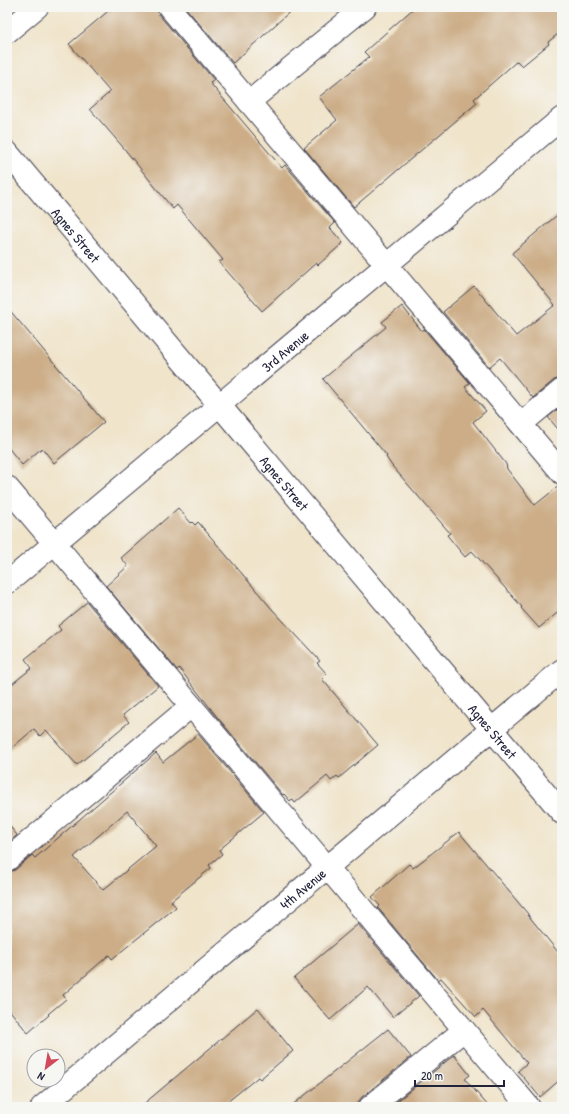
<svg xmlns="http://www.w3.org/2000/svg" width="569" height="1114" viewBox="0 0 569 1114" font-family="'Patrick Hand',sans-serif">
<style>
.building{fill:#ccad87;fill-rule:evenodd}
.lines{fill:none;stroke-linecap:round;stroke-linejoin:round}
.minor-casing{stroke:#413f50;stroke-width:24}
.minor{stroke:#fff;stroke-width:22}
.labels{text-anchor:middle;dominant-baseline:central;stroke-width:4;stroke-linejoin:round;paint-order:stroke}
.street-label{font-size:14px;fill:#22223b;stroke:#f6f6f2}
</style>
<rect width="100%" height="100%" fill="#f6f6f2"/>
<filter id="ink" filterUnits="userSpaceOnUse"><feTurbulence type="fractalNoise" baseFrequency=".025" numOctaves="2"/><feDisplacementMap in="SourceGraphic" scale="8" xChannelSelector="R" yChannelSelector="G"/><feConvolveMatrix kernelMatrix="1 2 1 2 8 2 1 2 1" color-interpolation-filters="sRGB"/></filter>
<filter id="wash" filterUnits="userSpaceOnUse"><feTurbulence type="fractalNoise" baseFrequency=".012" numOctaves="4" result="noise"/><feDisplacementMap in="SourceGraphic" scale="16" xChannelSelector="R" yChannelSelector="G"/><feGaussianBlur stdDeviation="0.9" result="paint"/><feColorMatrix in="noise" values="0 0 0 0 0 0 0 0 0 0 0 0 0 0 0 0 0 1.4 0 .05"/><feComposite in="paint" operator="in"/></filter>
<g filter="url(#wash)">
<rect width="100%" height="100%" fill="#f0e4ca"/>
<g id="blocks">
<g class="building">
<path d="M113,7H157L159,15L214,80L210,83L282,168L285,165L335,223L330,228L343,243L318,265L316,263L262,311L219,262L223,260L177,205L173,209L122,146L90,109L110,92L69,44Z"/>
<path d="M185,7H295L233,63Z"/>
<path d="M415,7H562V31L548,42L549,44L522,66L517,61L474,99L477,103L354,207L304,148L337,120L319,97L369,57L364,52Z"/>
<path d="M562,211V378L554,380L533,398L500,358L489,367L443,312L474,286L516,336L555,305L512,253Z"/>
<path d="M402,306L422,331L424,329L470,383L465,387L486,411L473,422L506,464L507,469L535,505L560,485H562V609L539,628L521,608L522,607L472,551L465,557L447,535L450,533L392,466L386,457L387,456L323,379L386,327L382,322Z"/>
<path d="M7,307L104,422L54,463L42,448L22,465L7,446Z"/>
<path d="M562,406V434L548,417Z"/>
<path d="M178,508L191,523L192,522L195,525L198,522L272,609L320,661L317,663L327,674L322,679L378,745L339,778L337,776L331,781L327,776L295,803L292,799L290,801L284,794L283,795L218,718L179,668L177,670L106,586L128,566L121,558Z"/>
<path d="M87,602L158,686L123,715L129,722L77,765L46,730L40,736L34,729L7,752V688L32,668L25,659L61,630L58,626Z"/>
<path d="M198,734L264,812L219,850L222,854L209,865L211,868L171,901L176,907L112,959L109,955L63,995L66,999L48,1014L49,1015L28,1033L7,1007V872L15,870L32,855L35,858L156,753L163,762ZM127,811L156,846L103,890L74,857Z"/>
<path d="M7,823L17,835L7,844Z"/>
<path d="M459,832L528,914V915L562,957V1078L540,1097L518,1071L527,1063L483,1010L476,1017L441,978L438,980L378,908L380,906L372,897L409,864L413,868Z"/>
<path d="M358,924L419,996L393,1017L368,987L330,1020L294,978Z"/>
<path d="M258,1008L293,1051L260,1079L258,1077L221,1107H140Z"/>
<path d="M388,1029L411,1057L362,1097L358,1102V1107H290Z"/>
<path d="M454,1055L470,1075L465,1079L489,1107H390Z"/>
</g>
</g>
</g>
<g filter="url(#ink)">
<use href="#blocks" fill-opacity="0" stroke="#413f50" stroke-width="1"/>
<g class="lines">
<defs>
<g id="minor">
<path d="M169,7L562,473"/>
<path d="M7,32L37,7"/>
<path d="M249,102L365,7"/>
<path id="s1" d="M7,152L562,813"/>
<path d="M521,424L562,390"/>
<path d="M7,487L529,1107"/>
<path id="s2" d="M7,583L562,118"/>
<path d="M7,860L191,706"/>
<path id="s3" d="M42,1107L562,670"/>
<path d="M370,1107L464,1030"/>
</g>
</defs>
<use href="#minor" class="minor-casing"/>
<use href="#minor" class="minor"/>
</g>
</g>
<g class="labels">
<g class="street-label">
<text stroke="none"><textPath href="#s1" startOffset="108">Agnes Street</textPath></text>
<text stroke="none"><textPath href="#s2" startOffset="362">3rd Avenue</textPath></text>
<text stroke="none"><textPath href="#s1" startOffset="432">Agnes Street</textPath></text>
<text stroke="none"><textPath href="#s1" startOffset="756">Agnes Street</textPath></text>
<text stroke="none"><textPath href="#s3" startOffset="340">4th Avenue</textPath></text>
</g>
</g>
<rect width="569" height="1114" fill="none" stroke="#f6f6f2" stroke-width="24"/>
<g transform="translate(46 1068) rotate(211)"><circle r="19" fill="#f6f6f2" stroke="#a1a1a9"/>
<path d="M0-3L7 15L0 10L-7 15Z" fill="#d1495b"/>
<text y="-6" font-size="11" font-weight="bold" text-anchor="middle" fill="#22223b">N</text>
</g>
<path d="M415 1080v6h89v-6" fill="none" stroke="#22223b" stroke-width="2"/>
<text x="421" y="1080" font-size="12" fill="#22223b" stroke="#f6f6f2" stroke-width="3" paint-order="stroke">20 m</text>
</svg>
